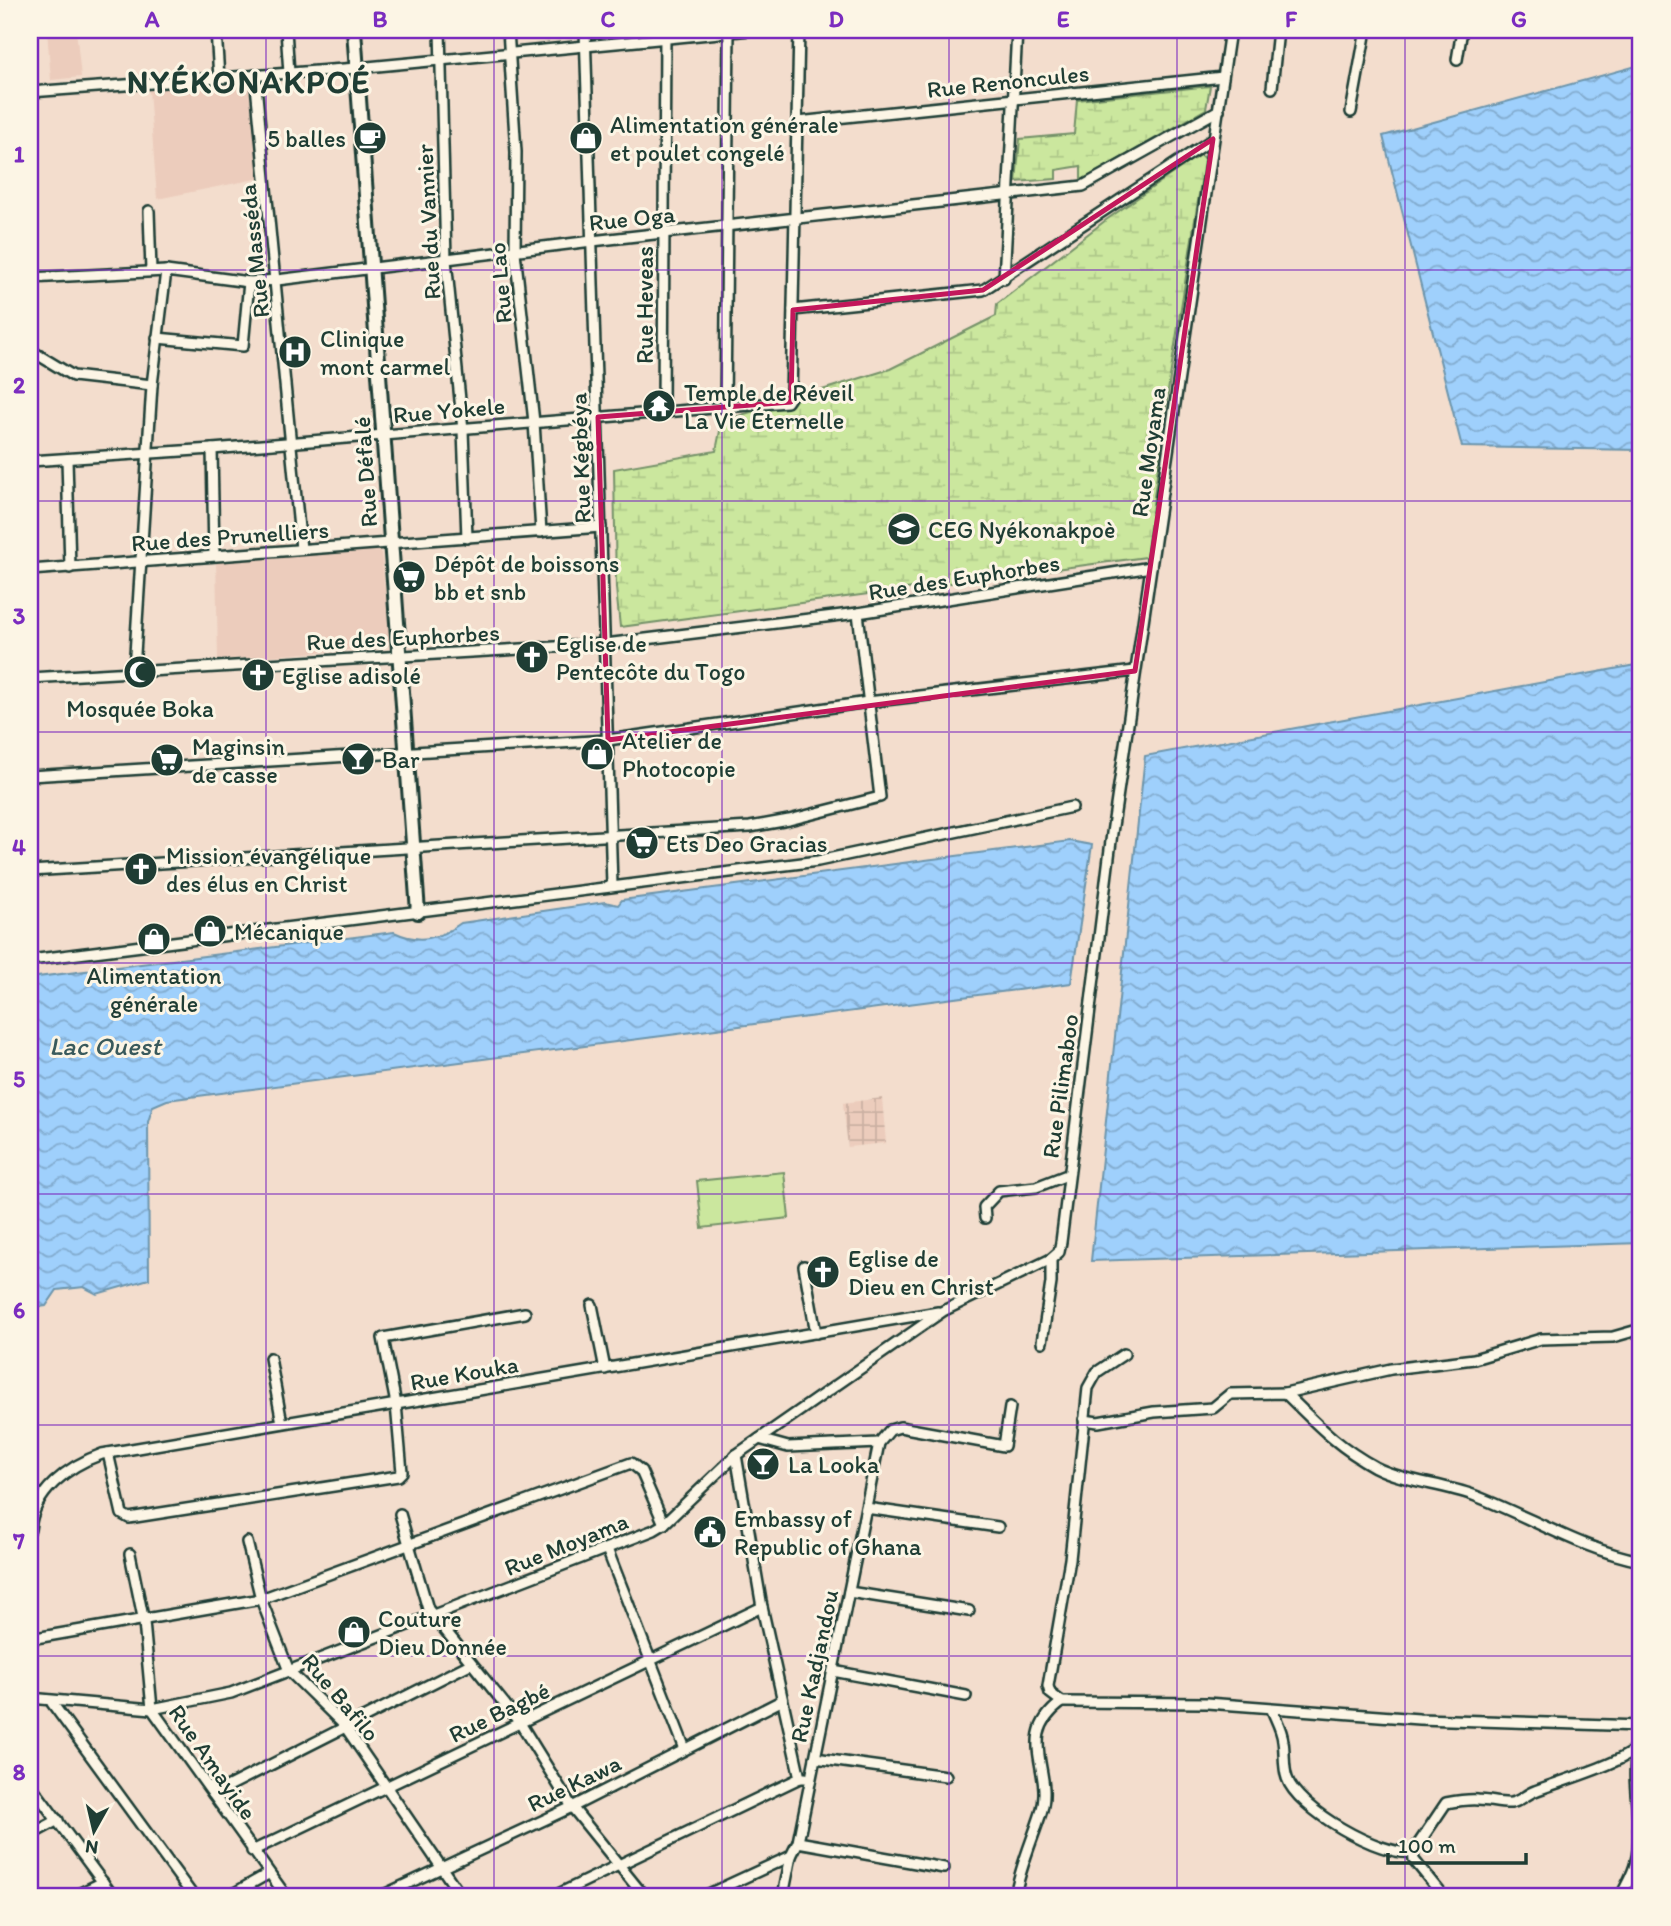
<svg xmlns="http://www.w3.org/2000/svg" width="1671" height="1926" viewBox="0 0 1671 1926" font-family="Itim,sans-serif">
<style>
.built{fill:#ecccbc}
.industrial{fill:url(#industrial-grid)}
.green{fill:#cbe79e;stroke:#759269;stroke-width:2}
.wetland{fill:url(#wetland-marsh);stroke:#759269;stroke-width:2}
.water{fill:url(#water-waves);stroke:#6c95ac;stroke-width:2}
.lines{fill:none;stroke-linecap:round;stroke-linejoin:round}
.street-casing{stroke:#1f3d34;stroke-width:14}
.secondary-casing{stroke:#1f3d34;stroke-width:18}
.street{stroke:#fcf5e5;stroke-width:9}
.secondary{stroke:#fcf5e5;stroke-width:12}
.marked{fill:none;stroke:#c2185b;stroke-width:5;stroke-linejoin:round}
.grid{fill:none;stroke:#7b2cbf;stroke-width:2;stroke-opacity:0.55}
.labels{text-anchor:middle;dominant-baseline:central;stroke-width:6;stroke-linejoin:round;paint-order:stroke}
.street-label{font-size:24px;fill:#1f3d34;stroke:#fcf5e5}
.poi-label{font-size:24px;fill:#1f3d34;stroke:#fcf5e5;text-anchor:start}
.water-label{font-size:26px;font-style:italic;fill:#395a5c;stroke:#fcf5e5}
.district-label{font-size:32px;font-weight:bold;letter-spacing:2px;fill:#1f3d34;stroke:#fcf5e5}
.neatline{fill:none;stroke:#7b2cbf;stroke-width:2.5}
.grid-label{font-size:23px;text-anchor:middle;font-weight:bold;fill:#7b2cbf}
</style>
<defs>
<pattern id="industrial-grid" width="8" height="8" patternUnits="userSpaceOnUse" patternTransform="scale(1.75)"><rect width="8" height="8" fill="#ecccbc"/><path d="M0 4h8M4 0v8" fill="none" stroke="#cab0a2"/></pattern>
<pattern id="wetland-marsh" width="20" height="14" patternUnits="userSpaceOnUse" patternTransform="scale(1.75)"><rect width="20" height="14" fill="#cbe79e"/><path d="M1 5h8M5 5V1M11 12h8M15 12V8" fill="none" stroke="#aec789"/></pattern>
<pattern id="water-waves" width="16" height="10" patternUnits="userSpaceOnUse" patternTransform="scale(1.75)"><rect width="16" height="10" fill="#9fd0fc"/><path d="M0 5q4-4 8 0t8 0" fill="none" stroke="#81aacd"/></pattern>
</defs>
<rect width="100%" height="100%" fill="#f3ddcd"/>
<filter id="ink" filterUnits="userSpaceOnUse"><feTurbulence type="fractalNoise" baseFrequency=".0143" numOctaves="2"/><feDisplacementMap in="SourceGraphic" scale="14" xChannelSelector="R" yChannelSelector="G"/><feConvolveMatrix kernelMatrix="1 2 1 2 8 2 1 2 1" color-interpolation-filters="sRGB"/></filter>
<g filter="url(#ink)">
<g class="built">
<path d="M47,30H76L81,77L51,80Z"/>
<path d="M248,84L261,178L157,199L149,90L203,86L204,90Z"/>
<path d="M381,550L390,641L385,647L218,660L216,557Z"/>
</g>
<path class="industrial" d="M882,1098L886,1143L848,1147L843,1103Z"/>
<path class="green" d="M784,1172L789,1218L702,1228L697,1181Z"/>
<g class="wetland">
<path d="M1210,86L1206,109L1081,181V166L1056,170V179L1016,182L1020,139L1074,134L1077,100Z"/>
<path d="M1200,154L1204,159L1201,182L1170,377L1146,557L620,627L616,588L614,469L716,451L722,421L890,369L996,316L997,304L1106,220Z"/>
</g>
<g class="water">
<path d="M1640,65L1641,450L1462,447L1383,136Z"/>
<path d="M1641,664V1243L1091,1261L1145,756Z"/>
<path d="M1070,841L1092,845L1071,983L167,1100L153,1106L148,1122L149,1279L97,1294L84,1287L57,1290L46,1306L30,1308V978L394,932C419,944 439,939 461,923L605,902L618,905L622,900Z"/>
</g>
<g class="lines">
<defs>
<g id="street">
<path d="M216,30L219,78"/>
<path d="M286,30L289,73"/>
<path d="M440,30L446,260L463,430L467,538"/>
<path d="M508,30L516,152L515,252L534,422L541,532"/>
<path d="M585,30L612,885"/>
<path d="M1457,60L1462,30"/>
<path d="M255,75L301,549"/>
<path d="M1272,88L1278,30"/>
<path d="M30,92L357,68L751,30"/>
<path d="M1351,112L1366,30"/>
<path d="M798,122L1223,77"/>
<path d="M149,211L151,271"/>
<path d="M30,278L166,271L249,282L277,280L592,241L1083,186L1219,110"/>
<path d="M1004,279L1017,30"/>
<path d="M793,310L983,290L1213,139"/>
<path d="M157,338L243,346L249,282"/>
<path d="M30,350L73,376L152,385"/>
<path d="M725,406L729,30"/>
<path d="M663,412L665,30"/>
<path d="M212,449L214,555"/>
<path d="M67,459L70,568"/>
<path d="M30,461L212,449L787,402L791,396L799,30"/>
<path d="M30,570L601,527"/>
<path d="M134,670L152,385L166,271"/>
<path d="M30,678L605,644L858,613L1151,567"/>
<path d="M30,776L608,740L868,702L1135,671"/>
<path d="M30,871L750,827L789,820L880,797L858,613"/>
<path d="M30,960L818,861L1072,807"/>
<path d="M985,1218L984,1207L999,1191L1036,1187L1067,1175"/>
<path d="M804,1266L816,1333"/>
<path d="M592,1305L605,1369"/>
<path d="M1042,1342L1051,1283V1259L1059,1252L1061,1242L1112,833L1230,30"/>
<path d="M270,1358L282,1423"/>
<path d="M1285,1393L1391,1369L1474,1359L1541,1339L1613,1337L1641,1329"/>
<path d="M1084,1420L1098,1422L1154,1412L1213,1408L1230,1394L1285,1393C1316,1423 1335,1445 1375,1467C1402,1481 1443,1484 1473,1495C1529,1516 1582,1550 1641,1561"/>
<path d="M759,1439L788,1447L879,1443"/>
<path d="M108,1453L122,1514L129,1518L398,1476L402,1472L396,1404L383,1338L525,1313"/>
<path d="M736,1455L762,1607L800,1778"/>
<path d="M866,1508L998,1527"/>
<path d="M400,1514L428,1609L520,1723L572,1807L644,1896"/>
<path d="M30,1530C33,1492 68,1466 102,1454L938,1312"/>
<path d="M247,1542L261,1599L289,1671L344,1725L461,1896"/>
<path d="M607,1549L685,1749"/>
<path d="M130,1554L144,1622L152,1709L286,1896"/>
<path d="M849,1592L969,1611"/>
<path d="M30,1639L261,1599L631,1463L641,1471L664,1524"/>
<path d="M833,1671L966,1696"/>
<path d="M30,1698L152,1709L231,1693L654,1530L664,1524L736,1455L943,1311L1051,1259"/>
<path d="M1062,1702L1207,1703L1419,1719L1641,1726"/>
<path d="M52,1703L193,1896"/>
<path d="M1272,1710C1276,1720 1282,1730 1283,1741C1285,1753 1283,1767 1287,1778C1297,1809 1381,1857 1413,1852L1446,1803C1457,1801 1468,1799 1478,1800C1489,1800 1501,1804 1511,1803C1520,1802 1526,1794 1535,1791C1557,1782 1630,1762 1641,1743"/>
<path d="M815,1758L946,1776"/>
<path d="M30,1784L113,1896"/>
<path d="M213,1794L470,1664"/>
<path d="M30,1835L58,1820"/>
<path d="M798,1842L944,1868"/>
<path d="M252,1851L762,1607"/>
<path d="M1413,1852L1414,1860L1443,1896"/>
<path d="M74,1896L103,1882"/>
<path d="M229,1896L268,1874"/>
<path d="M381,1896L572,1807L781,1701"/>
<path d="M554,1896L800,1778H805"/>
<path d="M704,1896L791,1856"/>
<path d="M783,1896L791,1856L798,1842L879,1443L890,1430L900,1427L1004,1446L1010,1407"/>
<path d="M1015,1896C1020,1867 1032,1841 1041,1813C1055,1771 1014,1737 1062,1702L1050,1693L1048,1686L1070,1559L1088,1388L1097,1372L1124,1354"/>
<path d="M1621,1896C1626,1885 1634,1873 1636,1861C1645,1824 1629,1785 1638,1748"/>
</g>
<path id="secondary" d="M354,30L418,912"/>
</defs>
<use href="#street" class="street-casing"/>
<use href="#secondary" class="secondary-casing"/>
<use href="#street" class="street"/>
<use href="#secondary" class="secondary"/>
</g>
</g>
<path class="marked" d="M1213,139L1135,671L608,740L598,417L791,402L793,310L983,290Z"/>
<path class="grid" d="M266,30V1896M494,30V1896M722,30V1896M949,30V1896M1177,30V1896M1405,30V1896M30,270H1641M30,501H1641M30,732H1641M30,963H1641M30,1194H1641M30,1425H1641M30,1656H1641"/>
<defs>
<symbol id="cafe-disc" viewBox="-11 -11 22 22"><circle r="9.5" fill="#1f3d34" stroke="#fcf5e5"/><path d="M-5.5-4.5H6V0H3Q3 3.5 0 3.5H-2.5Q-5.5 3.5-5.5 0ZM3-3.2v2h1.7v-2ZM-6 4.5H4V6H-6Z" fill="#fff"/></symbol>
<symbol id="shop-disc" viewBox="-11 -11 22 22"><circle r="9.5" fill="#1f3d34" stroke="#fcf5e5"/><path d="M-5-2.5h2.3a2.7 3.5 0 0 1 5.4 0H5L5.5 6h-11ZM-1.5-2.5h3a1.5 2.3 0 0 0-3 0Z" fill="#fff"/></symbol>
<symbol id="hospital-disc" viewBox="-11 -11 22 22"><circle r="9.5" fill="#1f3d34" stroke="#fcf5e5"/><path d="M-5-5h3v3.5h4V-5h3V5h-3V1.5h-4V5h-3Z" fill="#fff"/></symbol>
<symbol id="temple-disc" viewBox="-11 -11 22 22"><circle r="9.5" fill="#1f3d34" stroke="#fcf5e5"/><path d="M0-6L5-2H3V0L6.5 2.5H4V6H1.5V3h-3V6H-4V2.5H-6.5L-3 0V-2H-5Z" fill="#fff"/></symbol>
<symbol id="school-disc" viewBox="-11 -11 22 22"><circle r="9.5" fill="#1f3d34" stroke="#fcf5e5"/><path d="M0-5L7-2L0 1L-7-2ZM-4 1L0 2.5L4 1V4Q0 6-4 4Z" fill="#fff"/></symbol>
<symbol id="supermarket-disc" viewBox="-11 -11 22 22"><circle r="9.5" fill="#1f3d34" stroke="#fcf5e5"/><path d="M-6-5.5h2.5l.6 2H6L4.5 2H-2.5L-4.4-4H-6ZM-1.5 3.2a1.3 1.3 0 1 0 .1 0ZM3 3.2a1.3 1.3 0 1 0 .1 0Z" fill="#fff"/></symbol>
<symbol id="church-disc" viewBox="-11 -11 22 22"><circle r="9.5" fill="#1f3d34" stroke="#fcf5e5"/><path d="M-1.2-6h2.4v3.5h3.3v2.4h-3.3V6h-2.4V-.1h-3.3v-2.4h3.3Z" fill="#fff"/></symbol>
<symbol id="mosque-disc" viewBox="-11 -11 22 22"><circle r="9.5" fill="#1f3d34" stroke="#fcf5e5"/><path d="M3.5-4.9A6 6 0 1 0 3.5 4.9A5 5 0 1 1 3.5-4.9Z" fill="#fff"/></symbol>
<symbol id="bar-disc" viewBox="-11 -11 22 22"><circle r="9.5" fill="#1f3d34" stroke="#fcf5e5"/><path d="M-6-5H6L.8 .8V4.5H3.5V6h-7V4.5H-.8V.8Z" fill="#fff"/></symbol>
<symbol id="civic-disc" viewBox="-11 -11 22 22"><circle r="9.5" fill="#1f3d34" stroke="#fcf5e5"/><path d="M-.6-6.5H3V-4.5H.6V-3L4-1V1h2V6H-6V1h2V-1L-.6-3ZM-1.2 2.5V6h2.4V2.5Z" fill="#fff"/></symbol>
</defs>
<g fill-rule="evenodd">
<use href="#cafe-disc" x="351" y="119" width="38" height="38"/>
<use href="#shop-disc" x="567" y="119" width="38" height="38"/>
<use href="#hospital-disc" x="276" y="333" width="38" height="38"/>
<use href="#temple-disc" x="640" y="387" width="38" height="38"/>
<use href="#school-disc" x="885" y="510" width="38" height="38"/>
<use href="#supermarket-disc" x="390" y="558" width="38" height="38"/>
<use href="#church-disc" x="513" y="638" width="38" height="38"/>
<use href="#mosque-disc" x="121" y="653" width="38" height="38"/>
<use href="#church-disc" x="239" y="656" width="38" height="38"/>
<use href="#shop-disc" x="578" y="735" width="38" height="38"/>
<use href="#bar-disc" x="339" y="740" width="38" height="38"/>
<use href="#supermarket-disc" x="148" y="741" width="38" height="38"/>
<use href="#supermarket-disc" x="623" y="824" width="38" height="38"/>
<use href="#church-disc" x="122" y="850" width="38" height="38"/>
<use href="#shop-disc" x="191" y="912" width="38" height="38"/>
<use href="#shop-disc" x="135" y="920" width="38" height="38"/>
<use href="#church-disc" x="804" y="1253" width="38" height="38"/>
<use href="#bar-disc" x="744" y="1445" width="38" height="38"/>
<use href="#civic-disc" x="691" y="1513" width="38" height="38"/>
<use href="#shop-disc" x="335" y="1613" width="38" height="38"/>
</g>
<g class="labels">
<g class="street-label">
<text transform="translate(1008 81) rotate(-6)">Rue Renoncules</text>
<text transform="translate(632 218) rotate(-6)">Rue Oga</text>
<text transform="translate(428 222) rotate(-93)">Rue du Vannier</text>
<text transform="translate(254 251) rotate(-96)">Rue Masséda</text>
<text transform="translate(500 283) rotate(-95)">Rue Lao</text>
<text transform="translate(644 305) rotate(-90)">Rue Heveas</text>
<text transform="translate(449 410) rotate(-5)">Rue Yokele</text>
<text transform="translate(1148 452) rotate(-82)">Rue Moyama</text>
<text transform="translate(580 458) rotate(-92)">Rue Kégbéya</text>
<text transform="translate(365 472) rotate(-94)">Rue Défalé</text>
<text transform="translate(230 536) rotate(-4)">Rue des Prunelliers</text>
<text transform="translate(964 577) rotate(-9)">Rue des Euphorbes</text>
<text transform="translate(403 637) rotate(-3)">Rue des Euphorbes</text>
<text transform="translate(1060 1086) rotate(-82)">Rue Pilimaboo</text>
<text transform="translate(464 1373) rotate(-10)">Rue Kouka</text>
<text transform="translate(566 1544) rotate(-22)">Rue Moyama</text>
<text transform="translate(814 1666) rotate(-78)">Rue Kadjandou</text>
<text transform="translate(341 1697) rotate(50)">Rue Bafilo</text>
<text transform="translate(499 1712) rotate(-26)">Rue Bagbé</text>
<text transform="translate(213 1762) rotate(55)">Rue Amayide</text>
<text transform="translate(574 1783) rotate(-26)">Rue Kawa</text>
</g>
<g class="poi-label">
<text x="610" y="124">Alimentation générale<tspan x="610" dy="28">et poulet congelé</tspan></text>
<text x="346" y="138" text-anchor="end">5 balles</text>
<text x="320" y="338">Clinique<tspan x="320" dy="28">mont carmel</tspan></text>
<text x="684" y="392">Temple de Réveil<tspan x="684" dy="28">La Vie Éternelle</tspan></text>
<text x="928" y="529">CEG Nyékonakpoè</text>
<text x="434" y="563">Dépôt de boissons<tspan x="434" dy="28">bb et snb</tspan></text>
<text x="556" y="643">Eglise de<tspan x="556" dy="28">Pentecôte du Togo</tspan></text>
<text x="282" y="675">Eglise adisolé</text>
<text x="140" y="708" text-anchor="middle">Mosquée Boka</text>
<text x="622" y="740">Atelier de<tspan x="622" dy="28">Photocopie</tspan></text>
<text x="192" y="746">Maginsin<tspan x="192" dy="28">de casse</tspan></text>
<text x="382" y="759">Bar</text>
<text x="666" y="843">Ets Deo Gracias</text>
<text x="166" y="855">Mission évangélique<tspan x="166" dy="28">des élus en Christ</tspan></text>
<text x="234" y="931">Mécanique</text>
<text x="154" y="975" text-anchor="middle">Alimentation<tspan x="154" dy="28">générale</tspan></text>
<text x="848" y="1258">Eglise de<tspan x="848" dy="28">Dieu en Christ</tspan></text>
<text x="788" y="1464">La Looka</text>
<text x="734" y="1518">Embassy of<tspan x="734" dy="28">Republic of Ghana</tspan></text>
<text x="378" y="1618">Couture<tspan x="378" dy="28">Dieu Donnée</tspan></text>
</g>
<g class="water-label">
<text x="105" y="1046">Lac Ouest</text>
</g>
<g class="district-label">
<text x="249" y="82">NYÉKONAKPOÉ</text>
</g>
</g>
<rect width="1671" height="1926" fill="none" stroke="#fcf5e5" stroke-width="77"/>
<g transform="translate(94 1831) rotate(188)" stroke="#fcf5e5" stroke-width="5" paint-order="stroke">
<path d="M0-5L12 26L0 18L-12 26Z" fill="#1f3d34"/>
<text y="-10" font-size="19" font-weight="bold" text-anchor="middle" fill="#1f3d34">N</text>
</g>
<path d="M1388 1853v10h138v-10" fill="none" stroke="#1f3d34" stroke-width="3.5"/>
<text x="1398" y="1853" font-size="21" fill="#1f3d34" stroke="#fcf5e5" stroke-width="5" paint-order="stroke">100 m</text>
<rect x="38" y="38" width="1594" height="1850" class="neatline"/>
<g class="grid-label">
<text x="152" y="27">A</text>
<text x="380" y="27">B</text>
<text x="608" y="27">C</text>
<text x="836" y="27">D</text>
<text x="1063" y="27">E</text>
<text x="1291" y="27">F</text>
<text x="1519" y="27">G</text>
<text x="19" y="162">1</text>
<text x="19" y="393">2</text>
<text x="19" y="624">3</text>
<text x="19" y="855">4</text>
<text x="19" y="1087">5</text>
<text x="19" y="1318">6</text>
<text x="19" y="1549">7</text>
<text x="19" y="1780">8</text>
</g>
</svg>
